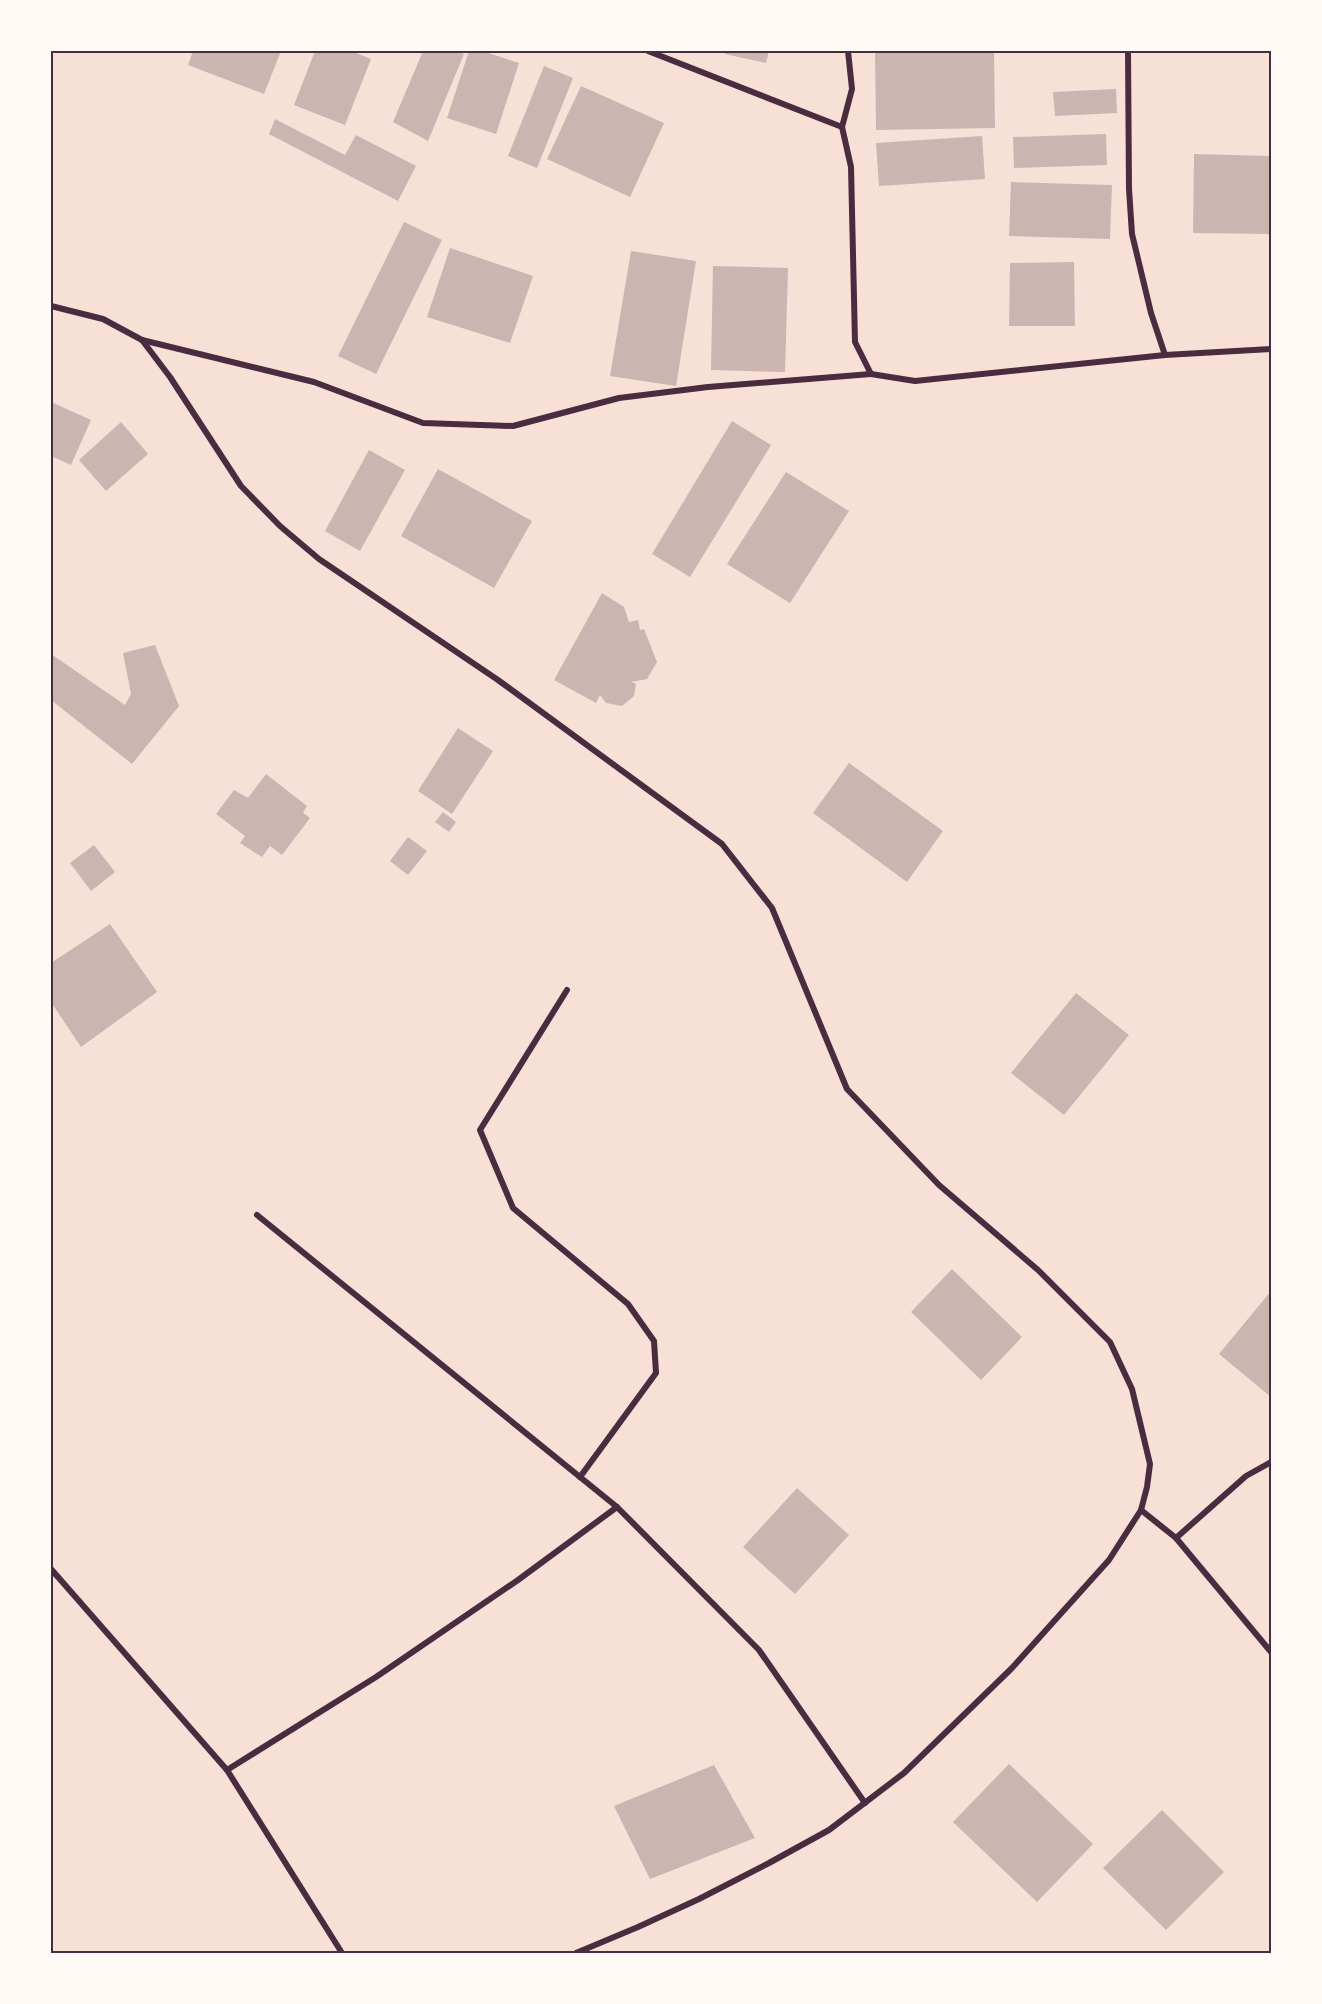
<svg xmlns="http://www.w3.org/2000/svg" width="1322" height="2004" viewBox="0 0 1322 2004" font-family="Quicksand,sans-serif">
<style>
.building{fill:#ccb4b1}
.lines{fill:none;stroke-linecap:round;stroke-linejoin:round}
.minor{stroke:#4a2c40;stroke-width:6}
.neatline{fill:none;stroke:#4a2c40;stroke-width:2}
</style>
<rect width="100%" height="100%" fill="#f7e1d7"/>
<g class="building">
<path d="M193,51H281L264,94L188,65Z"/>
<path d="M315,51H351L371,59L345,125L294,105Z"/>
<path d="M423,51H454L464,54L428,141L393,122Z"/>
<path d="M469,51H482L519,63L496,134L447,118Z"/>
<path d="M725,51H769L766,63L725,54Z"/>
<path d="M875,51H994L995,128L876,130Z"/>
<path d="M544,66L573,78L537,168L508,156Z"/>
<path d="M581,86L664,123L630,197L547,159Z"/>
<path d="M1116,89L1117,113L1055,116L1053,92Z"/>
<path d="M275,119L345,155L356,135L416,166L398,201L269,134Z"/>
<path d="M1106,134L1107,165L1014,168L1013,137Z"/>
<path d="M982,136L985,179L879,186L876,143Z"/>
<path d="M1194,154L1271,156V234L1193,233Z"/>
<path d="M1011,182L1112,185L1110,239L1009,236Z"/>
<path d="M404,222L442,240L376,374L338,356Z"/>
<path d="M450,248L533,276L510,343L427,317Z"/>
<path d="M631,251L696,261L676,386L610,376Z"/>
<path d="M1074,262L1075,326H1009L1010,263Z"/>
<path d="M713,266L788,268L785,372L711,370Z"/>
<path d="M51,402L91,420L71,465L51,456Z"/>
<path d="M732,421L771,445L690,577L652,554Z"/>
<path d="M121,422L148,454L106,491L79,460Z"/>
<path d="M369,450L405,470L360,551L325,531Z"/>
<path d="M438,469L532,521L494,588L401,536Z"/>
<path d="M786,472L849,511L790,603L727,564Z"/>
<path d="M602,593L624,607L629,622L638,620L640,630L644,629L657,662L647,679L631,682L636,684L634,696L622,706L606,703L600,695L596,703L554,680Z"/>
<path d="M155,645L179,706L132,764L51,700V654L125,705L131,694L123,653Z"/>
<path d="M458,728L493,751L452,814L418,791Z"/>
<path d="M849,763L943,831L907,882L813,813Z"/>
<path d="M266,774L307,806L303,813L310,818L282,855L270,846L262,857L240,843L245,836L216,814L234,790L248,798Z"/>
<path d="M443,812L456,822L449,832L435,822Z"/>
<path d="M408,837L427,851L408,875L390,861Z"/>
<path d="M94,845L115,872L91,891L70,863Z"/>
<path d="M110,924L157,992L81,1047L51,1002V963Z"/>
<path d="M1076,993L1129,1035L1064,1115L1011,1073Z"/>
<path d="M952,1269L1022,1337L981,1380L911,1312Z"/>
<path d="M1271,1291V1397L1219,1354Z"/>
<path d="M797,1488L849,1535L795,1594L743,1547Z"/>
<path d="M1009,1764L1093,1844L1037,1902L953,1822Z"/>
<path d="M714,1765L755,1838L650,1879L614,1806Z"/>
<path d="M1162,1810L1224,1872L1166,1930L1103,1868Z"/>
</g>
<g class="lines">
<g class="minor">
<path d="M648,51L842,127L852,89L848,51"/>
<path d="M1128,51L1129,189L1132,234L1151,313L1165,355"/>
<path d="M842,127L851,167L855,342L871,374L915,381L1165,355L1271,349"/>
<path d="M51,306L103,319L142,340L170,377L241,486L280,526L319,559L498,680L722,844L772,908L847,1089L939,1185L1038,1270L1110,1342L1132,1389L1150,1464L1147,1487L1141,1510L1109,1560L1012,1668L904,1773L829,1830L769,1863L699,1899L638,1927L576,1953"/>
<path d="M142,340L314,382L423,423L513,426L619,398L708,387L871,374"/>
<path d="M567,990L480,1130L513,1208L628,1304L654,1341L656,1373L580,1477"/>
<path d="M257,1215L617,1507L759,1650L865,1803"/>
<path d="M1141,1510L1176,1538L1271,1652"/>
<path d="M1176,1538L1246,1476L1271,1462"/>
<path d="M51,1569L227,1770L342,1953"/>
<path d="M227,1770L376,1677L518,1580L617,1507"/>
</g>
</g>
<rect width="1322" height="2004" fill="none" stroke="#fffaf5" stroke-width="105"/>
<rect x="52" y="52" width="1218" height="1900" class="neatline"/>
</svg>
